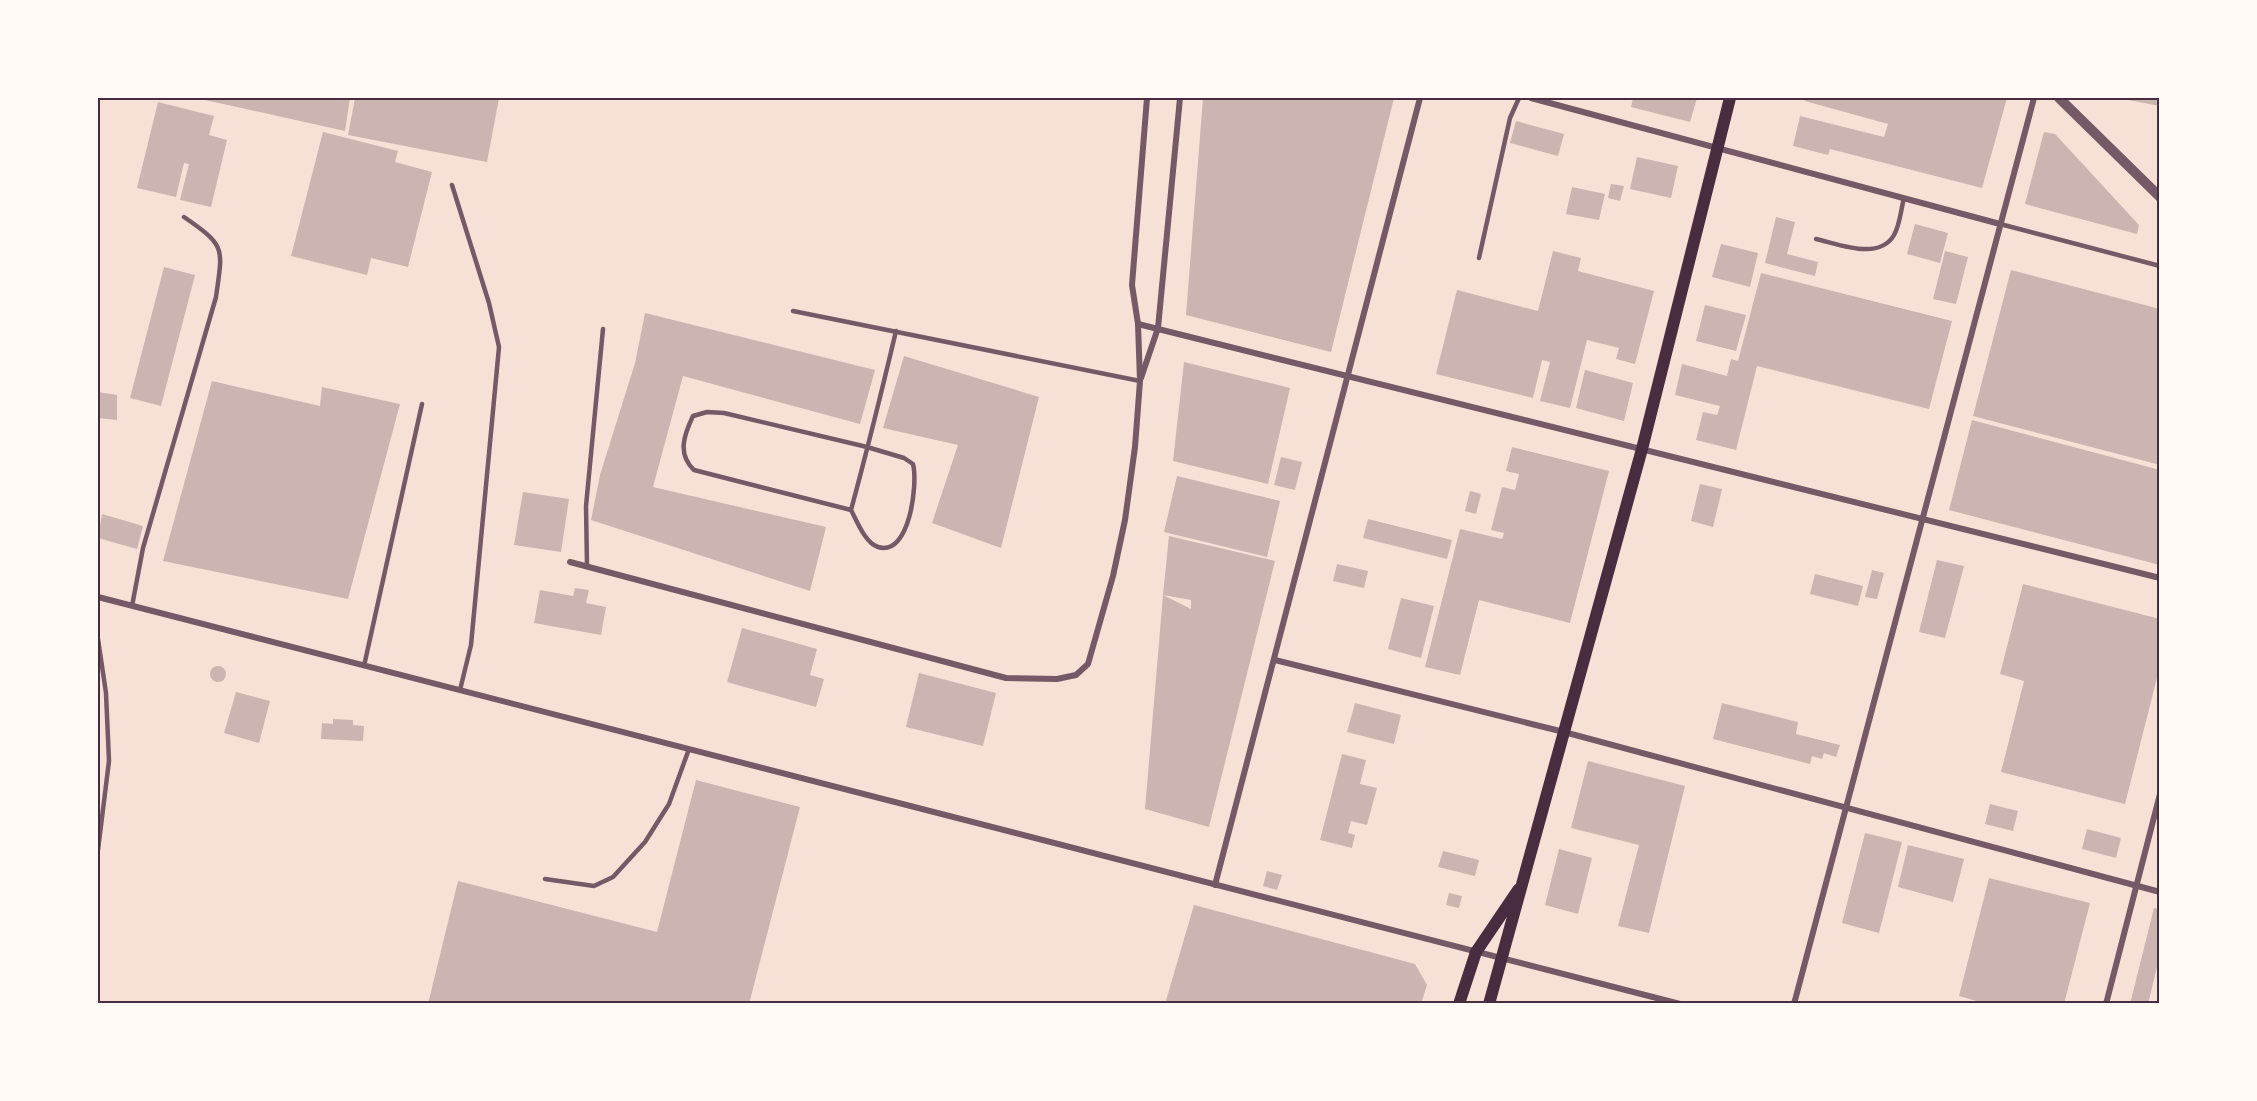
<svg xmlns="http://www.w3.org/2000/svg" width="2257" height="1101" viewBox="0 0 2257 1101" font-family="Raleway,sans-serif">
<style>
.building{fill:#ccb4b1}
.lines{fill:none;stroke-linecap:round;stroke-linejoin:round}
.service{stroke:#755966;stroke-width:4.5}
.minor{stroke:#755966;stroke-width:6}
.tertiary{stroke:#755966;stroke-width:10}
.secondary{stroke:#4a2c40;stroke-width:12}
.neatline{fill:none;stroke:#4a2c40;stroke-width:2}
</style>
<rect width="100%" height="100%" fill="#f7e1d7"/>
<g class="building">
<path d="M196,98H350L345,131Z"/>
<path d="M355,98H499L487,162L348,135Z"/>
<path d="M1203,98H1394L1331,352L1186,315Z"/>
<path d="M1633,98H1697L1690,122L1631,107Z"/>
<path d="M1806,98H2007L1982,188L1830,149L1828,155L1793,146L1800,116L1884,137L1888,124L1805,101Z"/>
<path d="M2123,99L2160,98V106Z"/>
<path d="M158,102L214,116L209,135L227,140L211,207L180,200L189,164L184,163L176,197L137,188Z"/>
<path d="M1516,121L1564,134L1558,156L1510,143Z"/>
<path d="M323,132L398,151L395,162L432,172L408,267L371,258L367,275L291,256Z"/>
<path d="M2044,132L2055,134L2139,225L2137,234L2025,204Z"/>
<path d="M1637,157L1678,166L1671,198L1630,189Z"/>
<path d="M1611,184L1624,186L1620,201L1608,198Z"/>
<path d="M1572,187L1605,194L1599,220L1566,214Z"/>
<path d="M1776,217L1795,222L1787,254L1818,262L1815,276L1765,263Z"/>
<path d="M1915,224L1948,233L1940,263L1907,254Z"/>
<path d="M1721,244L1758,253L1750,287L1712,277Z"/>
<path d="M1553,251L1581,258L1578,271L1654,291L1635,364L1616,359L1619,348L1587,340L1570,408L1540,401L1550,362L1542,360L1533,398L1436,374L1457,290L1538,311Z"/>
<path d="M1945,251L1968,257L1956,304L1933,299Z"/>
<path d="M164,267L195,275L161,406L130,398Z"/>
<path d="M2011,270L2160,309V465L1973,416Z"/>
<path d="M1761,273L1952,321L1929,409L1757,366L1736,450L1696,440L1703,412L1717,415L1720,406L1675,395L1682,364L1727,376L1731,359L1738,361Z"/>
<path d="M1705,305L1746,315L1736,351L1696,341Z"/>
<path d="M645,313L875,370L860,424L683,376L653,487L826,527L810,591L591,520L600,475L635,363Z"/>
<path d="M904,356L1039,397L1001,548L932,523L958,445L883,428Z"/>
<path d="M1184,362L1290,388L1268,484L1173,461Z"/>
<path d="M1585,370L1633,383L1624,421L1576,408Z"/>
<path d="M212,381L320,406L322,387L400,404L348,599L163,561Z"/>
<path d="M98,392L117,395V420L98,418Z"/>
<path d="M1972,420L2160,470V565L1949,510Z"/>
<path d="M1512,447L1609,471L1570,623L1479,600L1460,675L1425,667L1460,529L1502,539L1504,533L1491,530L1502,487L1515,490L1519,474L1506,471Z"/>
<path d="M1281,457L1302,462L1295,490L1274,485Z"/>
<path d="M1177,476L1280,501L1267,557L1164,532Z"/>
<path d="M1700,484L1722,489L1713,527L1691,521Z"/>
<path d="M1470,491L1481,494L1476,514L1465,511Z"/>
<path d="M523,492L569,499L561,552L514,545Z"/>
<path d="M102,514L143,526L137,549L98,538Z"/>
<path d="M1368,519L1452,540L1447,559L1363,538Z"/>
<path d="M1169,536L1275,561L1209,827L1145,809L1163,595L1191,609V600L1163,595Z"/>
<path d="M1937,560L1964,566L1945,638L1919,632Z"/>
<path d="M1337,564L1368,571L1364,588L1333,581Z"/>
<path d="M1872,570L1884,573L1877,599L1865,597Z"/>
<path d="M1815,574L1863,586L1858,606L1810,594Z"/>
<path d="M2023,584L2160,619V666L2125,804L2001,772L2024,681L2000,674Z"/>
<path d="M575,588L589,590L586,603L606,607L601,635L534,623L540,590L573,596Z"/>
<path d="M1401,598L1434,606L1421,658L1388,649Z"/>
<path d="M742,628L817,649L810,675L824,679L816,707L727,682Z"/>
<circle cx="218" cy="674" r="8"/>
<path d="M919,673L996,693L983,746L906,727Z"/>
<path d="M236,692L270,701L259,743L224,733Z"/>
<path d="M1355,703L1401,715L1394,744L1347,732Z"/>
<path d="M1722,703L1798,722L1796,734L1840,745L1836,757L1824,753L1822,759L1812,756L1810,764L1713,739Z"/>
<path d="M333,719L353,720V725L364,726L363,741L321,739L322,723L333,724Z"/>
<path d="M1342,754L1366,760L1360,784L1377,788L1367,825L1351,821L1348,833L1355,835L1352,848L1320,840Z"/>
<path d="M1588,761L1685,786L1649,933L1618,926L1639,845L1571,828Z"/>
<path d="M696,780L800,807L749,1004H428L458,881L657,932Z"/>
<path d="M1990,804L2018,811L2013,831L1985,824Z"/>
<path d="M2087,829L2121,838L2116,858L2082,849Z"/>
<path d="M1865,833L1902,842L1879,933L1842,923Z"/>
<path d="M1908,845L1964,859L1953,902L1898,887Z"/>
<path d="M1559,849L1592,858L1578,914L1545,905Z"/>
<path d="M1443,851L1479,860L1475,876L1438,867Z"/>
<path d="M1267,871L1282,875L1277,890L1263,886Z"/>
<path d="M1989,878L2090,903L2064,1004H1987L1959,996Z"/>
<path d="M1449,893L1462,896L1459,908L1446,905Z"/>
<path d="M1194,905L1415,964L1427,985L1421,1004H1165Z"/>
<path d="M2154,908L2160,909V955L2148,1004H2130Z"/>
</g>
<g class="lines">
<g class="service">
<path d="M452,185L489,303L499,347L471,645L460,690"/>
<path d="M2000,224L2160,266"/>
<path d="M1816,239C1839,244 1879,261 1894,235C1900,225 1901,209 1904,198"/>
<path d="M1479,258L1510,118L1519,98"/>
<path d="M793,311L1140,381"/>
<path d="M851,510L694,470C677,454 684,435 693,416L707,412L724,413L867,447L904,458L913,464C918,483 910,557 878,547C865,543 857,521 851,510C867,451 882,390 896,331"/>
<path d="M587,566L586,506L603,329"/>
<path d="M132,606L143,548L216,297C223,247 226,246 184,217"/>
<path d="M98,639L106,693L109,761L98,850"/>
<path d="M364,666L422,404"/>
<path d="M545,879L594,886L613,877L645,842L669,804L689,749"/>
</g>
<g class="minor">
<path d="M1531,98L2000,224"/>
<path d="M1138,324L2160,578"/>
<path d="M1141,378L1158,328L1180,98"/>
<path d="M570,562L1006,678L1057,679L1076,675L1088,664L1113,576L1125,520L1135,447L1140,381L1138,324L1132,285L1147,98"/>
<path d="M98,597L1680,1004"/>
<path d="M1275,660L1564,732L2160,892"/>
<path d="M1215,885L1420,98"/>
<path d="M1794,1004L2034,98"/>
<path d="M2106,1004L2160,794"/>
</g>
<path class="tertiary" d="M2059,98L2160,197"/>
<g class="secondary">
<path d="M1459,1004L1476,952L1518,890"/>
<path d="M1489,1004L1642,449L1730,98"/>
</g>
</g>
<rect width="2257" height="1101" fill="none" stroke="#fffaf5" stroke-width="198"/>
<rect x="99" y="99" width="2059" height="903" class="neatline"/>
</svg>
